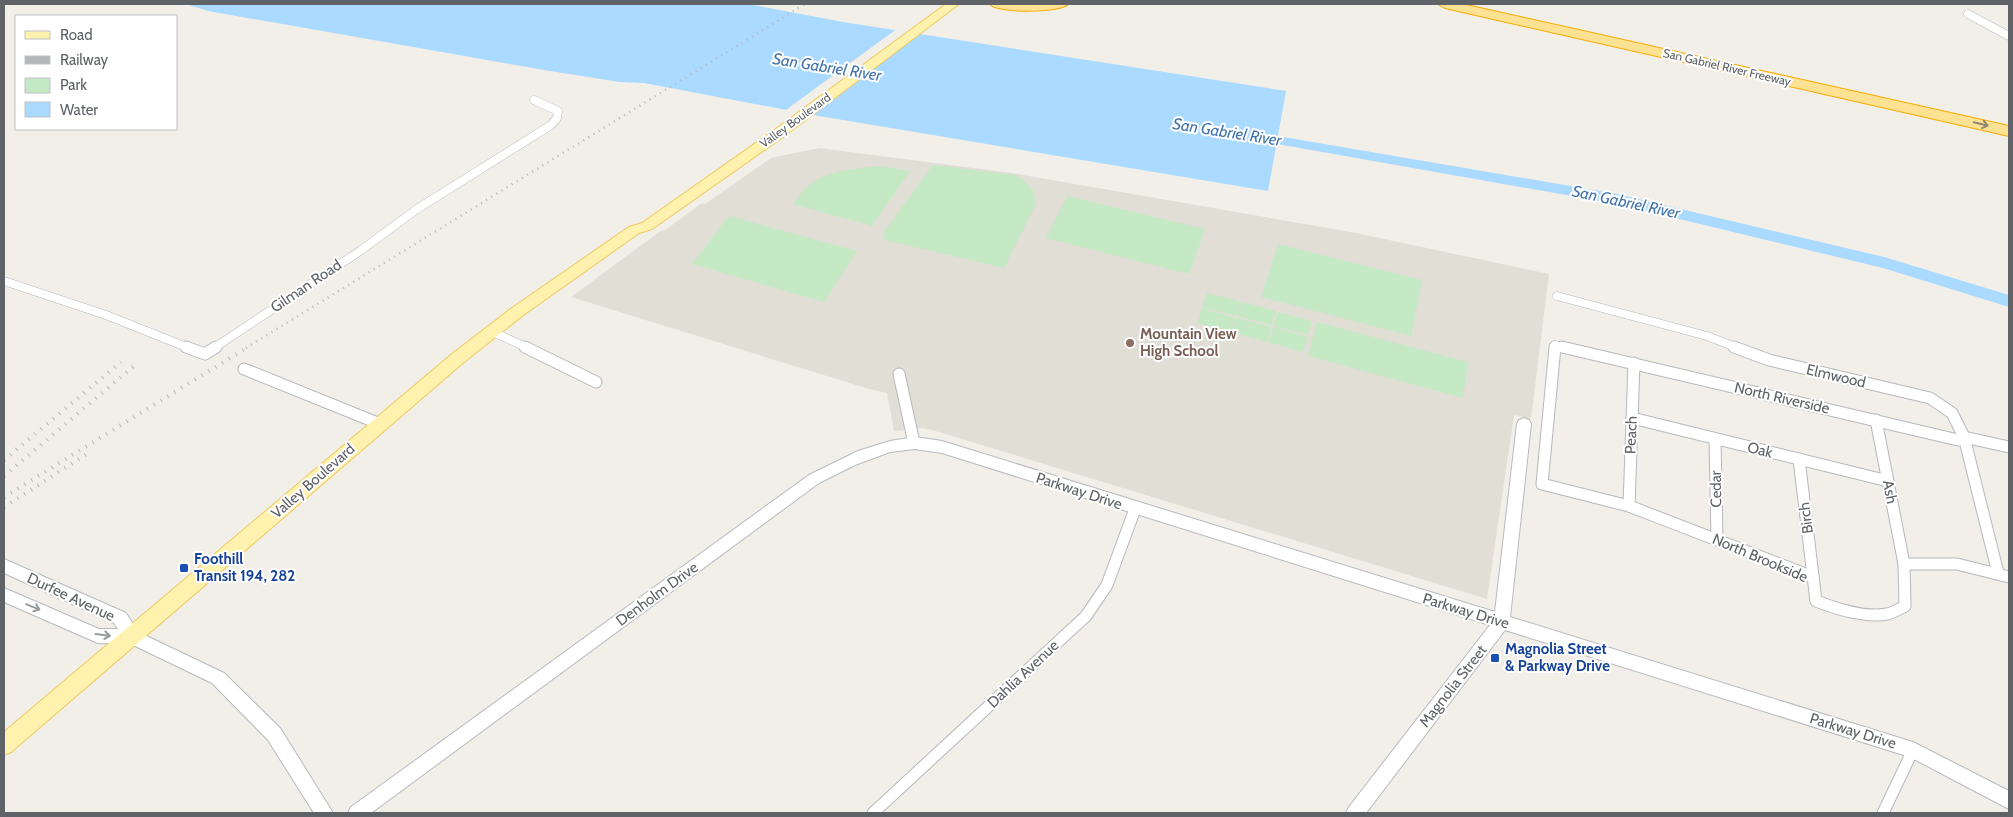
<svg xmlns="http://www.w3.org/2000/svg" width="2013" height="817" viewBox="0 0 2013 817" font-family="Cabin,sans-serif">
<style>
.education{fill:#e1ded6}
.green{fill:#c5e8c5}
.water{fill:#aadaff}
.pier{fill:#f1efe8}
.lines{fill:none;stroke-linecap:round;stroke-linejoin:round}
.river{fill:#aadaff;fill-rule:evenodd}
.street-far1-casing{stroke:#b5b8bc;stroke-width:9}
.street-casing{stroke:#b5b8bc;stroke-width:13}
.secondary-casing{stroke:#b6babf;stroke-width:2}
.primary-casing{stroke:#f2c960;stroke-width:2}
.highway-casing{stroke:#f9ab00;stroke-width:2}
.street-far1{stroke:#fff;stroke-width:8}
.street{stroke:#fff;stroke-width:11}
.secondary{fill:#fff;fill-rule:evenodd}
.primary{fill:#fff2af;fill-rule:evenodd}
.highway{fill:#fde293;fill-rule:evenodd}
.rail-far1{stroke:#b6b7b8;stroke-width:2.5;stroke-dasharray:1 5;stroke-linecap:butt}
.rail{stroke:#b6b7b8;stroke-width:4;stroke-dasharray:1 7;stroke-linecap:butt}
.oneway{stroke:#8e8975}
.oneway2{stroke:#979a9d}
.education-dot{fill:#8d6e63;stroke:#fff;stroke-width:2}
.transit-dot{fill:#1a4fb4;stroke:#fff;stroke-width:2}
.labels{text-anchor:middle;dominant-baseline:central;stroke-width:4;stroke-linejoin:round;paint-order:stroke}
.far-street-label{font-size:12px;fill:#5f6368;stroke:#fff}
.street-label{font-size:15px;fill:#5f6368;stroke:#fff}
.education-label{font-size:15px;font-weight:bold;fill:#785e54;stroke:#fff;text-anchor:start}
.transit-label{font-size:15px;font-weight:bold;fill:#164399;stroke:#fff;text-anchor:start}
.water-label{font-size:16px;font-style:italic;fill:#4174aa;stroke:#fff}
</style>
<rect width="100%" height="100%" fill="#f1efe8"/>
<path class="education" d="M819,148L1012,173L1356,233L1549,274L1531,419L1514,415L1487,599L939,432L923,428L894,431L887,393L869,389L571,297L662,230L664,231L702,203L705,204L771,158Z"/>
<g class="green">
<path d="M933,165L1015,175C1028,181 1035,190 1036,204L1004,268L885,240L883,233Z"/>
<path d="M879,166L910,171L872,226L793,204C798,199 802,191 808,186C826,170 856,169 879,166Z"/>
<path d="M1067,196L1205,229L1189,274L1046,238Z"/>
<path d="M729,216L857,251L824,302L692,264Z"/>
<path d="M1278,244L1422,280L1411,336L1261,297Z"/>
<path d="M1207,293L1241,302L1236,316L1202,307Z"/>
<path d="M1242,302L1276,311L1271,325L1237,316Z"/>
<path d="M1202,308L1236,318L1231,332L1197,323Z"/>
<path d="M1278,312L1312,321L1308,335L1273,326Z"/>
<path d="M1237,318L1271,327L1267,342L1232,332Z"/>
<path d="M1317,322L1468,362L1463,398L1308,356Z"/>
<path d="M1273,327L1308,337L1303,352L1268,342Z"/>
</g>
<path class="water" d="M186,4H748L843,22L1286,91L1268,191L819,116L644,83L620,82L550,71L208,11Z"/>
<path class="pier" d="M898,28L923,32L809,117L783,112Z"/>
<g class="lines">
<path class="river" d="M1254,132L1617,194L1884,257L2009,295V307L1883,268L1617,204L1249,139L1247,136L1249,133Z"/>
<defs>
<g id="street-far1">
<path d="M1968,14L2009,36"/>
<path d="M4,281L106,315L189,348"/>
<path d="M1557,296L1707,336L1738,348"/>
<path d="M491,331L528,348"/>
<path d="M214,348L360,251L417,209L551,125L557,118L558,111L534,100"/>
<path d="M1555,348V345L1567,348"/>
</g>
<g id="street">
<path d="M186,347L205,354L216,347"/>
<path d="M525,347L596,382"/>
<path d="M1555,347L1542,484L1629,506L1813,577"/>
<path d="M1562,347L1958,440L1964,437L2009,447"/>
<path d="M1734,347L1769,360L1930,398L1952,413L1964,437L1998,573"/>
<path d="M244,369L380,424"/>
<path d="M899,374L914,443"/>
<path d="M1632,418L1888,481"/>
<path d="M1715,439L1717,539"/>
<path d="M1799,459L1816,601C1837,609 1864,618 1887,614C1893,613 1899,609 1905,606L1904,564L1876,420"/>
<path d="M1629,506L1634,363"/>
<path d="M1904,564H1957L2009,577"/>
<path d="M873,813L1086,616L1107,585L1135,509"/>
<path d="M1883,813L1913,750"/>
</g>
<g id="secondary">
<path d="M1524,418L1529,420L1531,424L1510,617L1913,742L2009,791V809L1910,757L1505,630L1366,813H1346L1349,807L1490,625L942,453L915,449L890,452L855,465L819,483L371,813H348L351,807L809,475L858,451L890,441L915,437L942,441L1495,612L1517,424L1519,420Z"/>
<path d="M4,559L126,613L138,632L224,673L280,728L333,813H314L268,740L212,683L131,644L98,643L4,602V588L99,629H118L114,623L4,573Z"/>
</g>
<path id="primary" d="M946,4H959L783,137L652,229L639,233L522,316L464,362L11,752L4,755V732L452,354L512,308L629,227L642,223L773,131Z"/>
<g id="highway">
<path d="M990,4H1068C1060,13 996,13 990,4Z"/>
<path d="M1438,4H1462L2009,126V136L1445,8Z"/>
</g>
</defs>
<use href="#street-far1" class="street-far1-casing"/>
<use href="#street" class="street-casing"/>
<use href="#secondary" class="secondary-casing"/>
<use href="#primary" class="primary-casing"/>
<use href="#highway" class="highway-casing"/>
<use href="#street-far1" class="street-far1"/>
<use href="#street" class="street"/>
<use href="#secondary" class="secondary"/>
<use href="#primary" class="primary"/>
<use href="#highway" class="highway"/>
<path class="rail-far1" d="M246,348L805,4"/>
<g class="rail">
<path d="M4,460L121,362"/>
<path d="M4,476L134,366"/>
<path d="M4,497L248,347"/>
<path d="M4,507L87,454"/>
</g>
</g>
<defs><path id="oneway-shaft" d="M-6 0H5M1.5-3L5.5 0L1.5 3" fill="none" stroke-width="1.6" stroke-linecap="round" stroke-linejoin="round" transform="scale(1.25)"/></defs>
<use class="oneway" href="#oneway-shaft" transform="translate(1981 124) rotate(13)"/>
<g class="oneway2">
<use href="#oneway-shaft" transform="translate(33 607) rotate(22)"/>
<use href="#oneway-shaft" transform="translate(103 635) rotate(7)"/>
</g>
<circle class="education-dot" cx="1130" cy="343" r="5"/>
<g class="transit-dot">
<rect x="179" y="563" width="10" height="10" rx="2.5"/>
<rect x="1490" y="653" width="10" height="10" rx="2.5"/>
</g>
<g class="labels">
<g class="far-street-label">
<text transform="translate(1727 67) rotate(13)">San Gabriel River Freeway</text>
<text transform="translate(795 120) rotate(-36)">Valley Boulevard</text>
</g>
<g class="street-label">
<text transform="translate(306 286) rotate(-34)">Gilman Road</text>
<text transform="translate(1836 376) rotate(13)">Elmwood</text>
<text transform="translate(1782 398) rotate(13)">North Riverside</text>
<text transform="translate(1631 435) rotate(-88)">Peach</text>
<text transform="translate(1760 450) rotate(14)">Oak</text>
<text transform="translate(313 481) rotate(-41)">Valley Boulevard</text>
<text transform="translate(1716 489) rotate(-91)">Cedar</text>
<text transform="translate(1079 491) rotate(18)">Parkway Drive</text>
<text transform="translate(1890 492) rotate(79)">Ash</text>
<text transform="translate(1806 518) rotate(-97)">Birch</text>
<text transform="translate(1760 558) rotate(23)">North Brookside</text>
<text transform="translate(657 594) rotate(-36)">Denholm Drive</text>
<text transform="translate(71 597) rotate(25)">Durfee Avenue</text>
<text transform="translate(1466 611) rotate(17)">Parkway Drive</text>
<text transform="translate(1023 674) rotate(-43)">Dahlia Avenue</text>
<text transform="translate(1453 686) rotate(-52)">Magnolia Street</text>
<text transform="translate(1853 731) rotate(17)">Parkway Drive</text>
</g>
<g class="education-label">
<text x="1140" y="334">Mountain View<tspan x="1140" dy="17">High School</tspan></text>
</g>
<g class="transit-label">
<text x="194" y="559">Foothill<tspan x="194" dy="17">Transit 194, 282</tspan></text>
<text x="1505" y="649">Magnolia Street<tspan x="1505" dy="17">&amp; Parkway Drive</tspan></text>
</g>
<g class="water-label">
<text transform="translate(827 67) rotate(9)">San Gabriel River</text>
<text transform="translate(1227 132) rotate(9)">San Gabriel River</text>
<text transform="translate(1626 202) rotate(12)">San Gabriel River</text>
</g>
</g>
<rect width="2013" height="817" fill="none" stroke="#5f6368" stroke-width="10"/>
<rect x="15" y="15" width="162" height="115" fill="#ffffff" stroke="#bfc1c3"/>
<rect x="25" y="31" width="25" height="8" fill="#fff2af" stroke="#bfc1c3"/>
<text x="60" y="40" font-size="15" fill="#5f6368">Road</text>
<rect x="25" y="56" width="25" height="8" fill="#b6b7b8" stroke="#bfc1c3"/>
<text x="60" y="65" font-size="15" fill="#5f6368">Railway</text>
<rect x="25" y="78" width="25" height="15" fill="#c5e8c5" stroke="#bfc1c3"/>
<text x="60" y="90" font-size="15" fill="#5f6368">Park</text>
<rect x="25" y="102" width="25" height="15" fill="#aadaff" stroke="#bfc1c3"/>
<text x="60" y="115" font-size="15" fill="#5f6368">Water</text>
</svg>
